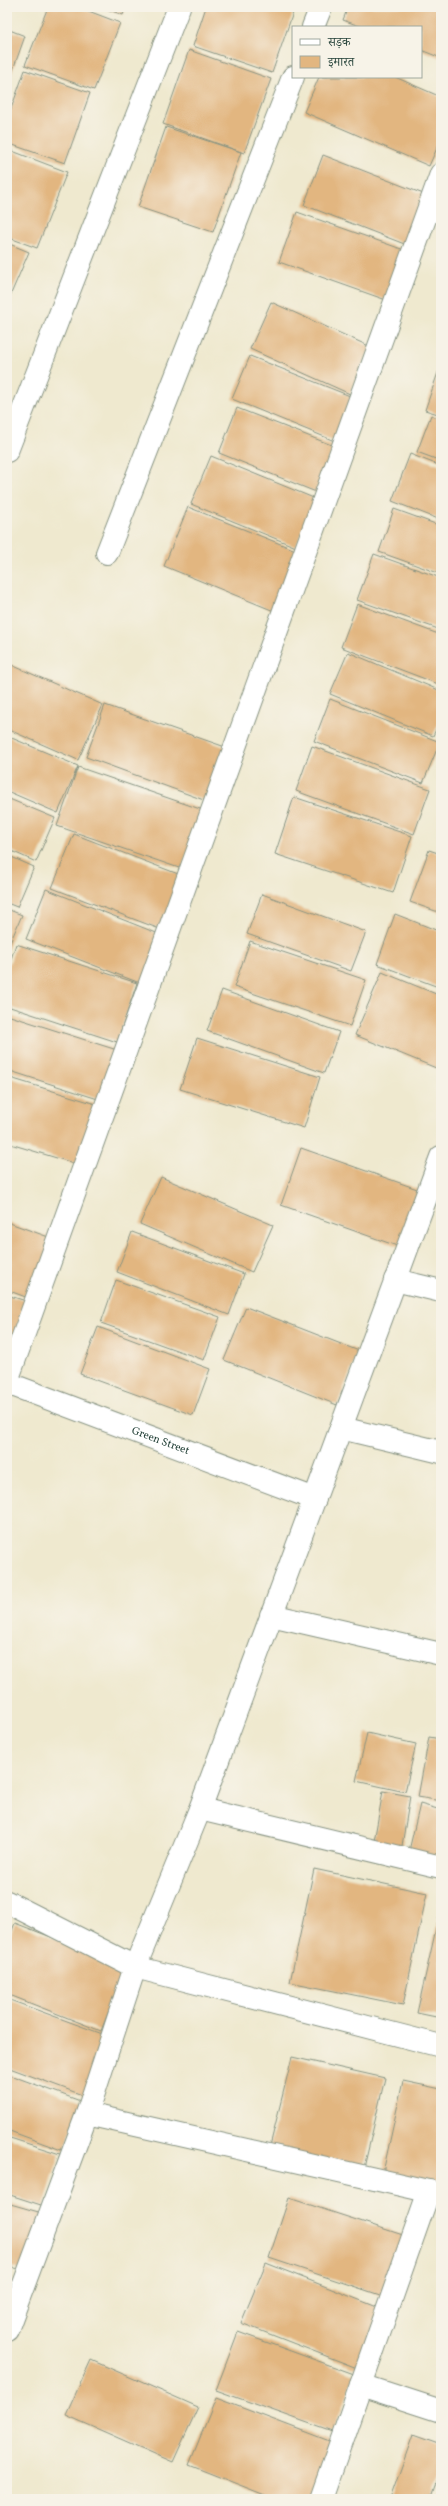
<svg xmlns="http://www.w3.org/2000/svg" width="448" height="2506" viewBox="0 0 448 2506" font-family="Vollkorn,'Noto Serif Devanagari',serif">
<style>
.building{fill:#e2b680}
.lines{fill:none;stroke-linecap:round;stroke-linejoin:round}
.minor-casing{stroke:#879382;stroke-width:24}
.minor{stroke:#fff;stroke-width:22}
.labels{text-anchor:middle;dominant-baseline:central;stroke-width:3;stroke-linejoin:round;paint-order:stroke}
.street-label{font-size:11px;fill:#1f3d34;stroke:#f7f3e8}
</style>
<rect width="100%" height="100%" fill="#f7f3e8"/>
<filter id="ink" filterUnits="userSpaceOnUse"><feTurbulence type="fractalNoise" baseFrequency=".025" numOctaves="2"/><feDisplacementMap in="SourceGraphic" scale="8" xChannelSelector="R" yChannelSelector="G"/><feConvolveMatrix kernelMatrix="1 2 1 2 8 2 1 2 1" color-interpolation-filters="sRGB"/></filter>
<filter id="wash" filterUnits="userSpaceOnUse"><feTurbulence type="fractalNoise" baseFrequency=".012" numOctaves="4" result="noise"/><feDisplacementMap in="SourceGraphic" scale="16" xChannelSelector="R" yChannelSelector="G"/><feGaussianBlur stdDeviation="0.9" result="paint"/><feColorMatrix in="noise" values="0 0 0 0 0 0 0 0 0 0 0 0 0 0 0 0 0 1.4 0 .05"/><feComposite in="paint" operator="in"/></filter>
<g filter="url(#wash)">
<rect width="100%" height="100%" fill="#efe9cf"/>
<g id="blocks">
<g class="building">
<path d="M48,7H78L120,23L94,90L25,65Z"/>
<path d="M101,7H126L123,15Z"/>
<path d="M206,7H295L272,73L193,46Z"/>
<path d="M348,7H441V58L421,50V27H362L343,20Z"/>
<path d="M7,29L25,36L10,78L7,77Z"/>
<path d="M189,50L271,79L244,153L163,124Z"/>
<path d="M25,70L90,93L65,163L7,143V120Z"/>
<path d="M319,77H395L441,97V139L429,166L304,112Z"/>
<path d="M166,127L241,152L213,232L138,207Z"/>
<path d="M7,149L67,172L37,248L7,237Z"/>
<path d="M323,155L426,195L407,245L304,205Z"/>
<path d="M297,212L407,251L389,301L279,262Z"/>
<path d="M7,243L29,252L7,303Z"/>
<path d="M271,302L371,347L350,394L250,349Z"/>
<path d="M250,356L355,398L337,442L232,399Z"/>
<path d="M441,364V415L425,410Z"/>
<path d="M237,408L334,446L316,492L219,453Z"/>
<path d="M431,415L441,419V461L417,452Z"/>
<path d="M410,454L441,466V520L392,501Z"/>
<path d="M211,456L316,499L296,547L191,504Z"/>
<path d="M188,507L298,551L274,611L164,566Z"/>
<path d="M394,509L441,526V574L379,552Z"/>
<path d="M374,554L441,578V630L357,600Z"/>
<path d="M357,604L441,635V685L341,647Z"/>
<path d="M348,652L441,691V718L433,736L330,694Z"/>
<path d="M7,663L103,705L78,760L7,729Z"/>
<path d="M330,699L440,742L423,783L314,741Z"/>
<path d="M105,705L231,749L212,803L86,757Z"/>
<path d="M7,736L78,766L58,813L7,791Z"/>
<path d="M312,746L430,789L414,834L296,791Z"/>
<path d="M78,767L203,810L182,869L57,826Z"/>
<path d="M294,797L412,836L393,893L275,854Z"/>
<path d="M7,798L55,818L36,862L7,849Z"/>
<path d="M74,834L186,877L165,931L52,888Z"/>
<path d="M429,850L441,854V913L410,902Z"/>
<path d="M7,855L34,867L17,907L7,903Z"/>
<path d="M46,889L164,936L145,985L26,939Z"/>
<path d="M262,894L366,932L351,971L247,934Z"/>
<path d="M7,909L22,915L7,950Z"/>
<path d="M395,914L441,932V988L377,964Z"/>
<path d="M250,941L366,980L350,1026L234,987Z"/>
<path d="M16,944L137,983L117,1042L7,1006V971Z"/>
<path d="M382,972L441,996V1070L355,1035Z"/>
<path d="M222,990L339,1032L324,1073L207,1031Z"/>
<path d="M7,1015L117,1050L101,1100L7,1070Z"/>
<path d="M197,1038L320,1077L304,1128L180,1089Z"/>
<path d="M7,1077L99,1105L80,1165L7,1143Z"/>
<path d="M301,1148L420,1190L400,1247L281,1205Z"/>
<path d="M161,1177L273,1225L252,1272L140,1224Z"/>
<path d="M7,1222L54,1239L31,1299L7,1290Z"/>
<path d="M132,1232L244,1274L229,1315L117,1272Z"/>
<path d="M116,1280L220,1317L204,1360L101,1323Z"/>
<path d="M7,1295L26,1301L7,1353Z"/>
<path d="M246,1307L359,1351L337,1405L224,1360Z"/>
<path d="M98,1327L210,1369L193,1415L80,1374Z"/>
<path d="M367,1733L416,1744L405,1792L356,1781Z"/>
<path d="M429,1737L441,1739V1801L418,1797Z"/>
<path d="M383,1791L410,1796L401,1852L373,1847Z"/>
<path d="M420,1804L441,1810V1863L408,1855Z"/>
<path d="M314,1869L427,1893L403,2005L290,1982Z"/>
<path d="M440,1911H441V2018L417,2013Z"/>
<path d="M15,1923L126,1966L101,2031L7,1994V1943Z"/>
<path d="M7,1999L108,2036L85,2096L7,2067Z"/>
<path d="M292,2057L385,2078L363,2172L269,2150Z"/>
<path d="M7,2074L83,2102L64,2151L7,2130Z"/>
<path d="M403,2081L441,2089V2190L382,2177Z"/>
<path d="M7,2137L60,2154L44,2206L7,2194Z"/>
<path d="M289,2198L409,2237L389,2298L269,2258Z"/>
<path d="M7,2203L42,2213L24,2271L7,2266Z"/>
<path d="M266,2263L382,2309L357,2368L241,2323Z"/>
<path d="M238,2332L354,2374L333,2432L216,2390Z"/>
<path d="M91,2360L198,2407L173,2462L66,2415Z"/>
<path d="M216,2398L340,2445L319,2499H275L189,2465Z"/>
<path d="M413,2435L441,2445V2470L431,2499H390Z"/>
</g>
</g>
</g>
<g filter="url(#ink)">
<use href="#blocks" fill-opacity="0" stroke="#879382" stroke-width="1"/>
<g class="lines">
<defs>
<g id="minor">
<path d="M313,27L321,7"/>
<path d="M7,451L179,7"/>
<path d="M107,553L293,77"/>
<path d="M395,1280L441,1291"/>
<path d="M7,1381L441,174"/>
<path id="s1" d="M7,1383L315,1499"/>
<path d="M341,1428L441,1452"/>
<path d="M271,1615L441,1654"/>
<path d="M200,1809L441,1867"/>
<path d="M7,1902L135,1967L441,2046"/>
<path d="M87,2114L441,2194"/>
<path d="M7,2330L87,2114L135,1967L200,1809L441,1157"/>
<path d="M361,2385L441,2411"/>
<path d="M321,2499L429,2191"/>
</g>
</defs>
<use href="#minor" class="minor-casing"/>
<use href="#minor" class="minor"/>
</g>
</g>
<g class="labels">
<g class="street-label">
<text stroke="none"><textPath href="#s1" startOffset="164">Green Street</textPath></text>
</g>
</g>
<rect width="448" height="2506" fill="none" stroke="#f7f3e8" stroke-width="24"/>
<rect x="292" y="26" width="130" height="52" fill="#f7f3e8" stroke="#a1aaa0"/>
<rect x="300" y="39" width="20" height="6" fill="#ffffff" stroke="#a1aaa0"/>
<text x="328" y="46" font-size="12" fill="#1f3d34">सड़क</text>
<rect x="300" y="56" width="20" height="12" fill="#e2b680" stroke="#a1aaa0"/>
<text x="328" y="66" font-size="12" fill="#1f3d34">इमारत</text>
</svg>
